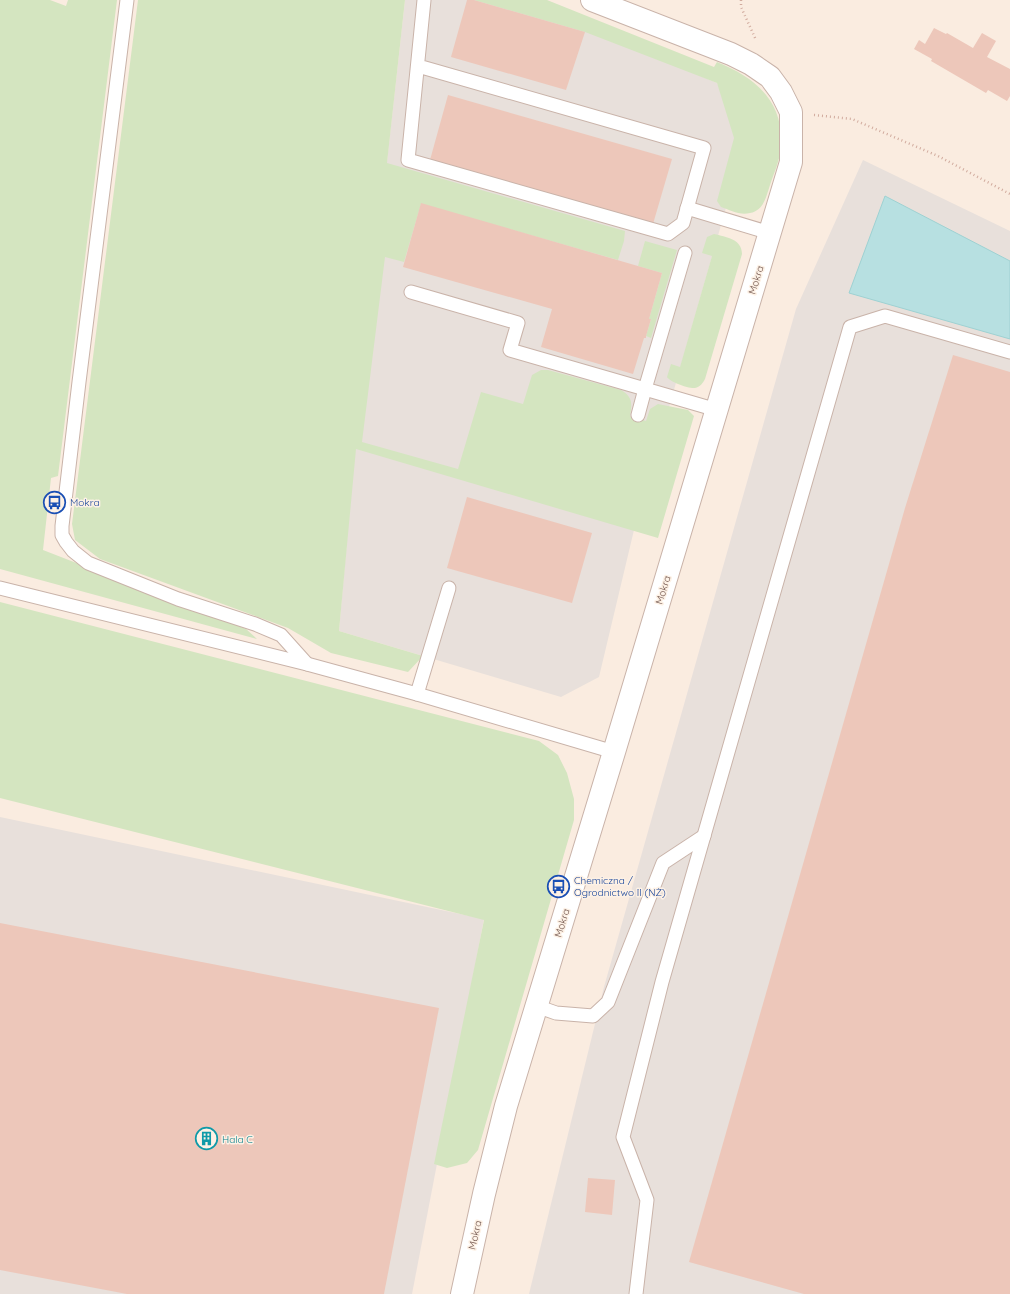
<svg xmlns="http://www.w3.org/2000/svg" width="1010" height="1294" viewBox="0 0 1010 1294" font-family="Quicksand,sans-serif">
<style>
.industrial{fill:#e8e0db}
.green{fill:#d4e5c0}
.water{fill:#b7e0e1;stroke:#9ed1d2}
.building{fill:#edc7ba}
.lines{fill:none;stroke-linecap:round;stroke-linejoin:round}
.service-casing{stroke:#c9b3a9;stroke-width:15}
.minor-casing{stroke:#c9b3a9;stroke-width:24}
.path{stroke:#d1ab9e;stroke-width:2.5;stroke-dasharray:1 3;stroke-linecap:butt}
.service{stroke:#fff;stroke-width:13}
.minor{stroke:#fff;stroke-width:22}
.labels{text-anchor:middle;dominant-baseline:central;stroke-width:3;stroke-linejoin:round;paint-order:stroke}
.street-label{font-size:10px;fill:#6e524a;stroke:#fdf1e5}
.transit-label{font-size:10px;fill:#164399;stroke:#fdf1e5;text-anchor:start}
.culture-label{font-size:10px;fill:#0d838f;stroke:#fdf1e5;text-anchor:start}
</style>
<rect width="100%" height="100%" fill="#faece0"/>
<g class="industrial">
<path d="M405,0H519L717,83L745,141L634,530L599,677L561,697L339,631L355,449Z"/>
<path d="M863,160L1010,231V1294H529L604,987L796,309Z"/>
<path d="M0,817L484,919L412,1294H0Z"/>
</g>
<g class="green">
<path d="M0,0H50L66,6L68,0H117L58,476L51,478L43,550L246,629L257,639L0,569Z"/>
<path d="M138,0H405L387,163L625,231L624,241L618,260L421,204L404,262L385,257L362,442L458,469L481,392L523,404L532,375L541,370H548L621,390C633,397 632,404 630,416L646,421L650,409L658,404L688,410L694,416L658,538L356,449L339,631L423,656L408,672L331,653L288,628L100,559L75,540L72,524Z"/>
<path d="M474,0H547L714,67L717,62C756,78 784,101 781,147C780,160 774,173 770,185C766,197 764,210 750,213C740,216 730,210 721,207L717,201L734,138L717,83L585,32Z"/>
<path d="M714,234C726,237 742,239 742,254L705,379C703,383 700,387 695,388C689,389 670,382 667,377L671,364L680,367L712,256L702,253L707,237Z"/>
<path d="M645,241L677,250L651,338L646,336L651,319H649L662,273L638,266Z"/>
<path d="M0,602L539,741L558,755L567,773L574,799V820L478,1150L467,1163L447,1168L434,1164L484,920L0,798Z"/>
</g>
<path class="water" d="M885,196L1010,261V339L849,293Z"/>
<g class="building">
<path d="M467,0H474L585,32L566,90L451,57Z"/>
<path d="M934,28L946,34L947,33L973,48L982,33L996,41L987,57L1010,69V96L1007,101L988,90L986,93L931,61L932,59L914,49L919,40L925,44Z"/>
<path d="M448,95L672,159L653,224L430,160Z"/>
<path d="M421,203L662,273L649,319H651L646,336V338H644L633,374L541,347L552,309L403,267Z"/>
<path d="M953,355L1010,372V1294H804L689,1262L905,508Z"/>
<path d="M467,497L592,533L572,603L447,568Z"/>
<path d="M0,923L439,1008L384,1294H127L0,1270Z"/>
<path d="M588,1178L615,1180L612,1215L585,1212Z"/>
</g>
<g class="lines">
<defs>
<g id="service">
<path d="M127,0L79,382L62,526V535L66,542L73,551L88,563L178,599L255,624L281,635L307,664"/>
<path d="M418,66L704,148L683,223L668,234L408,160L424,0"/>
<path d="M687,208L770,233"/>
<path d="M685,253L645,389L717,410"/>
<path d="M411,292L518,323L510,350L645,389L638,415"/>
<path d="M0,588L307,664L417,694L614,752"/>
<path d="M417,694L449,588"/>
<path d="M536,1006L556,1013L593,1016L608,1002L663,863L704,836"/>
<path d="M636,1294L647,1200L623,1137L662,982L850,327L885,316L1010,352"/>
</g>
<path id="minor" d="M462,1294L484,1194L506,1106L614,752L791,162V112L781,92L770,77L751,64L731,54L592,0"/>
</defs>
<use href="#service" class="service-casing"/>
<use href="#minor" class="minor-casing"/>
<g class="path">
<path d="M741,0V7L756,40"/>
<path d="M814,115L852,119L938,156L1010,194"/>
</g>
<use href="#service" class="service"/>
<use href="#minor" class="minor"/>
</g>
<defs>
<symbol id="bus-ring" viewBox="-11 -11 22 22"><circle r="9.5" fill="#fdf1e5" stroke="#1a4fb4" stroke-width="1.5"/><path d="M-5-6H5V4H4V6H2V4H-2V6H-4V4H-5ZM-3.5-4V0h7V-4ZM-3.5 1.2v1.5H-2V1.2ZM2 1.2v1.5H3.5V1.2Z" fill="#1a4fb4"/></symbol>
<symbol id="building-ring" viewBox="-11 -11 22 22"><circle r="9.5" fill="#fdf1e5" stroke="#0f9aa8" stroke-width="1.5"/><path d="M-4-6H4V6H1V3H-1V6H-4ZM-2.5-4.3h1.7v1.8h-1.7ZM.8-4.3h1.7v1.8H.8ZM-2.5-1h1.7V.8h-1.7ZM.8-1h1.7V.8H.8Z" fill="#0f9aa8"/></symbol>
</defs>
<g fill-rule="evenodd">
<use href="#bus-ring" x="42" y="490" width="25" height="25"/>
<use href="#bus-ring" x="546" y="874" width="25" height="25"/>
<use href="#building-ring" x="194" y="1126" width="25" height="25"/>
</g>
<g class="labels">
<g class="street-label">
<text transform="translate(756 280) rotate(-73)">Mokra</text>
<text transform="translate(663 590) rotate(-73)">Mokra</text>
<text transform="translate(562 923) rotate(-73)">Mokra</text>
<text transform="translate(475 1235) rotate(-77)">Mokra</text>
</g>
<g class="transit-label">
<text x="70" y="502">Mokra</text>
<text x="574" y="880">Chemiczna /<tspan x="574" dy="12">Ogrodnictwo II (NŻ)</tspan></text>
</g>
<g class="culture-label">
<text x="222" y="1139">Hala C</text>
</g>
</g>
</svg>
